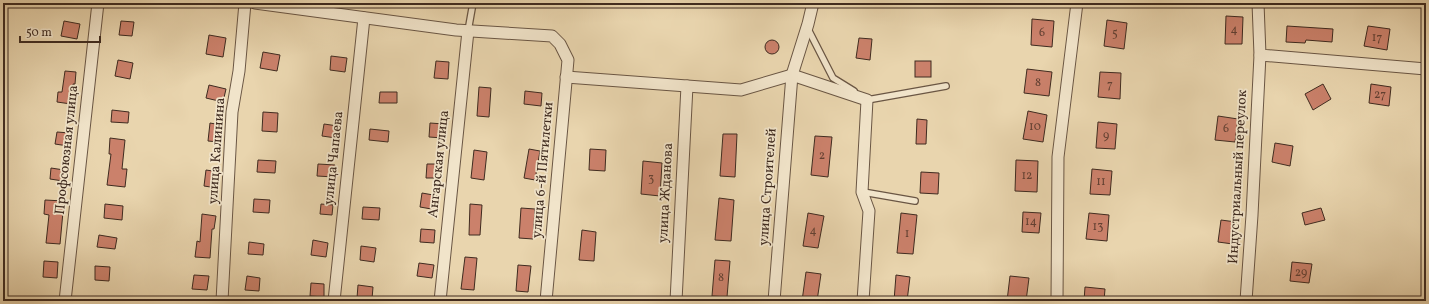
<svg xmlns="http://www.w3.org/2000/svg" width="1429" height="304" viewBox="0 0 1429 304" font-family="Vollkorn,serif">
<style>
.building{fill:#cb816b;stroke:#3f2b20}
.lines{fill:none;stroke-linecap:round;stroke-linejoin:round}
.lane-casing{stroke:#6a5644;stroke-width:8}
.street-casing{stroke:#6a5644;stroke-width:13}
.lane{stroke:#f1e4ca;stroke-width:5.5}
.street{stroke:#f1e4ca;stroke-width:11}
.labels{text-anchor:middle;dominant-baseline:central;stroke-width:3.5;stroke-linejoin:round;paint-order:stroke}
.number-label{font-size:12px;fill:#624033}
.street-label{font-size:14px;fill:#3f2b20;stroke:#f1e4ca}
</style>
<rect width="100%" height="100%" fill="#e9d5ae"/>
<filter id="stains"><feTurbulence type="fractalNoise" baseFrequency=".005" numOctaves="4"/><feColorMatrix values="0 0 0 0 .2 0 0 0 0 .09 0 0 0 0 .02 0 0 0 .5 -.17"/></filter>
<radialGradient id="worn" r=".72"><stop offset=".6" stop-color="#630" stop-opacity="0"/><stop offset="1" stop-color="#630" stop-opacity=".3"/></radialGradient>
<g class="building">
<path d="M1226,16L1243,17L1242,44H1225Z"/>
<path d="M1032,19L1054,21L1052,47L1031,45Z"/>
<path d="M1107,20L1127,23L1124,49L1104,46Z"/>
<path d="M64,21L80,24L77,39L61,36Z"/>
<path d="M121,21L134,22L132,36L119,35Z"/>
<path d="M1287,26L1333,29L1332,42L1306,40L1305,43L1286,42Z"/>
<path d="M1368,26L1390,29L1387,50L1364,46Z"/>
<path d="M209,35L226,38L223,57L206,54Z"/>
<path d="M859,38L872,39L870,60L856,58Z"/>
<circle cx="772" cy="47" r="7"/>
<path d="M263,52L280,55L277,71L260,68Z"/>
<path d="M331,56L347,58L345,72L330,70Z"/>
<path d="M118,60L133,63L130,79L115,76Z"/>
<path d="M436,61L449,62L448,79L434,78Z"/>
<rect x="915" y="61" width="16" height="16"/>
<path d="M1027,69L1052,72L1049,96L1024,93Z"/>
<path d="M65,71L76,72L75,84H73L71,104L57,102L58,92H62Z"/>
<path d="M1100,72L1121,73L1120,99L1098,97Z"/>
<path d="M1323,84L1331,99L1313,110L1305,94Z"/>
<path d="M1371,84L1391,87L1389,106L1369,103Z"/>
<path d="M209,85L226,89L223,102L206,98Z"/>
<path d="M479,87L491,88L489,117L477,116Z"/>
<path d="M525,91L542,93L541,106L524,104Z"/>
<path d="M380,92H397V103H379Z"/>
<path d="M112,110L129,112L128,123L111,122Z"/>
<path d="M1028,111L1047,115L1043,142L1023,139Z"/>
<path d="M263,112L278,113L277,132L262,131Z"/>
<path d="M1218,116L1238,119L1235,142L1215,140Z"/>
<path d="M917,119L927,120L926,144H916Z"/>
<path d="M1098,122L1117,124L1115,149L1096,148Z"/>
<path d="M210,123L221,125L219,142L208,141Z"/>
<path d="M430,123L444,124L443,138L429,137Z"/>
<path d="M324,124L338,126L336,138L322,136Z"/>
<path d="M370,129L389,131L388,142L369,140Z"/>
<path d="M57,132L70,133L68,146L55,144Z"/>
<path d="M723,134H737L735,177L720,176Z"/>
<path d="M815,136L832,137L828,177L811,175Z"/>
<path d="M110,138L125,140L122,169H127L125,187L107,185L111,154H109Z"/>
<path d="M1275,143L1293,146L1290,166L1272,162Z"/>
<path d="M529,149L540,151L535,180L524,178Z"/>
<path d="M590,149L606,150L605,171L589,170Z"/>
<path d="M474,150L487,152L484,180L471,178Z"/>
<path d="M258,160L276,161L275,173L257,172Z"/>
<path d="M1016,160L1038,161L1037,192L1015,191Z"/>
<path d="M643,161L662,163L660,196L641,194Z"/>
<path d="M318,164L335,165L334,177L317,176Z"/>
<path d="M427,164H442V178H426Z"/>
<path d="M51,168L64,170L63,181L50,179Z"/>
<path d="M1092,169L1112,171L1110,195L1090,194Z"/>
<path d="M206,170L219,172L217,188L204,186Z"/>
<path d="M921,172L939,173L938,194L920,193Z"/>
<path d="M422,193L439,196L437,210L420,207Z"/>
<path d="M719,198L734,200L731,241L715,240Z"/>
<path d="M254,199L270,200L269,213L253,212Z"/>
<path d="M45,200L64,201L60,244L46,243L49,215L44,214Z"/>
<path d="M105,204L123,206L122,220L104,218Z"/>
<path d="M321,204L333,205L332,215L320,214Z"/>
<path d="M470,204L482,205L480,235H469Z"/>
<path d="M363,207L380,208L379,220L362,219Z"/>
<path d="M521,208L535,209L533,239L519,238Z"/>
<path d="M1321,208L1325,220L1305,225L1302,213Z"/>
<path d="M1023,212L1041,213L1039,233L1022,232Z"/>
<path d="M808,213L824,216L818,248L803,246Z"/>
<path d="M901,213L917,215L913,254L897,253Z"/>
<path d="M1089,213L1109,215L1107,241L1086,239Z"/>
<path d="M202,214L216,216L214,229H212L210,258L195,257L197,241L200,242Z"/>
<path d="M1221,220L1236,222L1233,244L1218,242Z"/>
<path d="M421,229L435,230L434,243L420,242Z"/>
<path d="M582,230L596,232L594,261L579,260Z"/>
<path d="M99,235L117,238L115,249L97,247Z"/>
<path d="M313,240L328,243L326,257L311,255Z"/>
<path d="M249,242L264,244L263,255L248,254Z"/>
<path d="M361,246L376,248L374,262L360,260Z"/>
<path d="M465,257L477,258L474,290L461,289Z"/>
<path d="M715,260L730,261L727,297L712,296Z"/>
<path d="M44,261L58,262L57,278L43,277Z"/>
<path d="M1292,262L1312,264L1309,283L1290,281Z"/>
<path d="M419,263L434,265L432,278L417,276Z"/>
<path d="M518,265L531,266L528,292L516,291Z"/>
<path d="M95,266L110,267L109,281L95,280Z"/>
<path d="M806,272L821,274L817,301H802Z"/>
<path d="M194,275L209,276L207,290L192,289Z"/>
<path d="M896,275L910,277L907,301H894Z"/>
<path d="M247,276L260,278L259,291L245,290Z"/>
<path d="M1010,276L1029,278L1026,301H1007Z"/>
<path d="M311,283L324,284V297L310,296Z"/>
<path d="M358,285L373,287L372,299L357,298Z"/>
<path d="M1085,287L1105,289L1104,301H1084Z"/>
</g>
<g class="lines">
<defs>
<g id="lane">
<path d="M808,29L833,78L854,91"/>
<path d="M468,31L473,3"/>
<path d="M866,100H867L946,86"/>
<path d="M863,192L915,201"/>
</g>
<g id="street">
<path d="M255,3L456,30L552,36L560,44L568,60L546,301"/>
<path d="M1258,3L1260,55L1426,69"/>
<path d="M792,75L867,100L862,192L869,211L863,301"/>
<path d="M566,77L741,90L792,75"/>
<path d="M65,301L98,3"/>
<path d="M222,301L232,112L239,71L245,3"/>
<path d="M334,301L364,18"/>
<path d="M440,301L468,31"/>
<path d="M676,301L687,86"/>
<path d="M774,301L792,75L808,24L813,3"/>
<path d="M1057,301L1058,157L1077,3"/>
<path d="M1246,301L1252,215L1260,55"/>
</g>
</defs>
<use href="#lane" class="lane-casing"/>
<use href="#street" class="street-casing"/>
<use href="#lane" class="lane"/>
<use href="#street" class="street"/>
</g>
<g class="labels">
<g class="number-label">
<text x="1234" y="30">4</text>
<text x="1042" y="33">6</text>
<text x="1115" y="34">5</text>
<text x="1377" y="38">17</text>
<text x="1038" y="83">8</text>
<text x="1110" y="85">7</text>
<text x="1380" y="95">27</text>
<text x="1035" y="127">10</text>
<text x="1226" y="129">6</text>
<text x="1106" y="136">9</text>
<text x="822" y="156">2</text>
<text x="1027" y="176">12</text>
<text x="651" y="179">3</text>
<text x="1101" y="182">11</text>
<text x="1031" y="222">14</text>
<text x="1098" y="227">13</text>
<text x="813" y="231">4</text>
<text x="907" y="234">1</text>
<text x="1301" y="273">29</text>
<text x="721" y="278">8</text>
</g>
<g class="street-label">
<text transform="translate(67 150) rotate(-84)">Профсоюзная улица</text>
<text transform="translate(217 151) rotate(-86)">улица Калинина</text>
<text transform="translate(334 158) rotate(-84)">улица Чапаева</text>
<text transform="translate(439 164) rotate(-84)">Ангарская улица</text>
<text transform="translate(543 170) rotate(-85)">улица 6-й Пятилетки</text>
<text transform="translate(1238 177) rotate(-87)">Индустриальный переулок</text>
<text transform="translate(768 187) rotate(-86)">улица Строителей</text>
<text transform="translate(666 193) rotate(-87)">улица Жданова</text>
</g>
</g>
<rect width="1429" height="304" fill="none" stroke="#e9d5ae" stroke-width="16"/>
<rect x="4" y="4" width="1421" height="296" fill="none" stroke="#3f2b20" stroke-width="2"/>
<rect x="8" y="8" width="1413" height="288" fill="none" stroke="#3f2b20"/>
<path d="M20 36v6h80v-6" fill="none" stroke="#3f2b20" stroke-width="2"/>
<text x="26" y="36" font-size="12" fill="#3f2b20" stroke="#f1e4ca" stroke-width="3" paint-order="stroke">50 m</text>
<rect width="100%" height="100%" filter="url(#stains)"/>
<rect width="100%" height="100%" fill="url(#worn)"/>
</svg>
